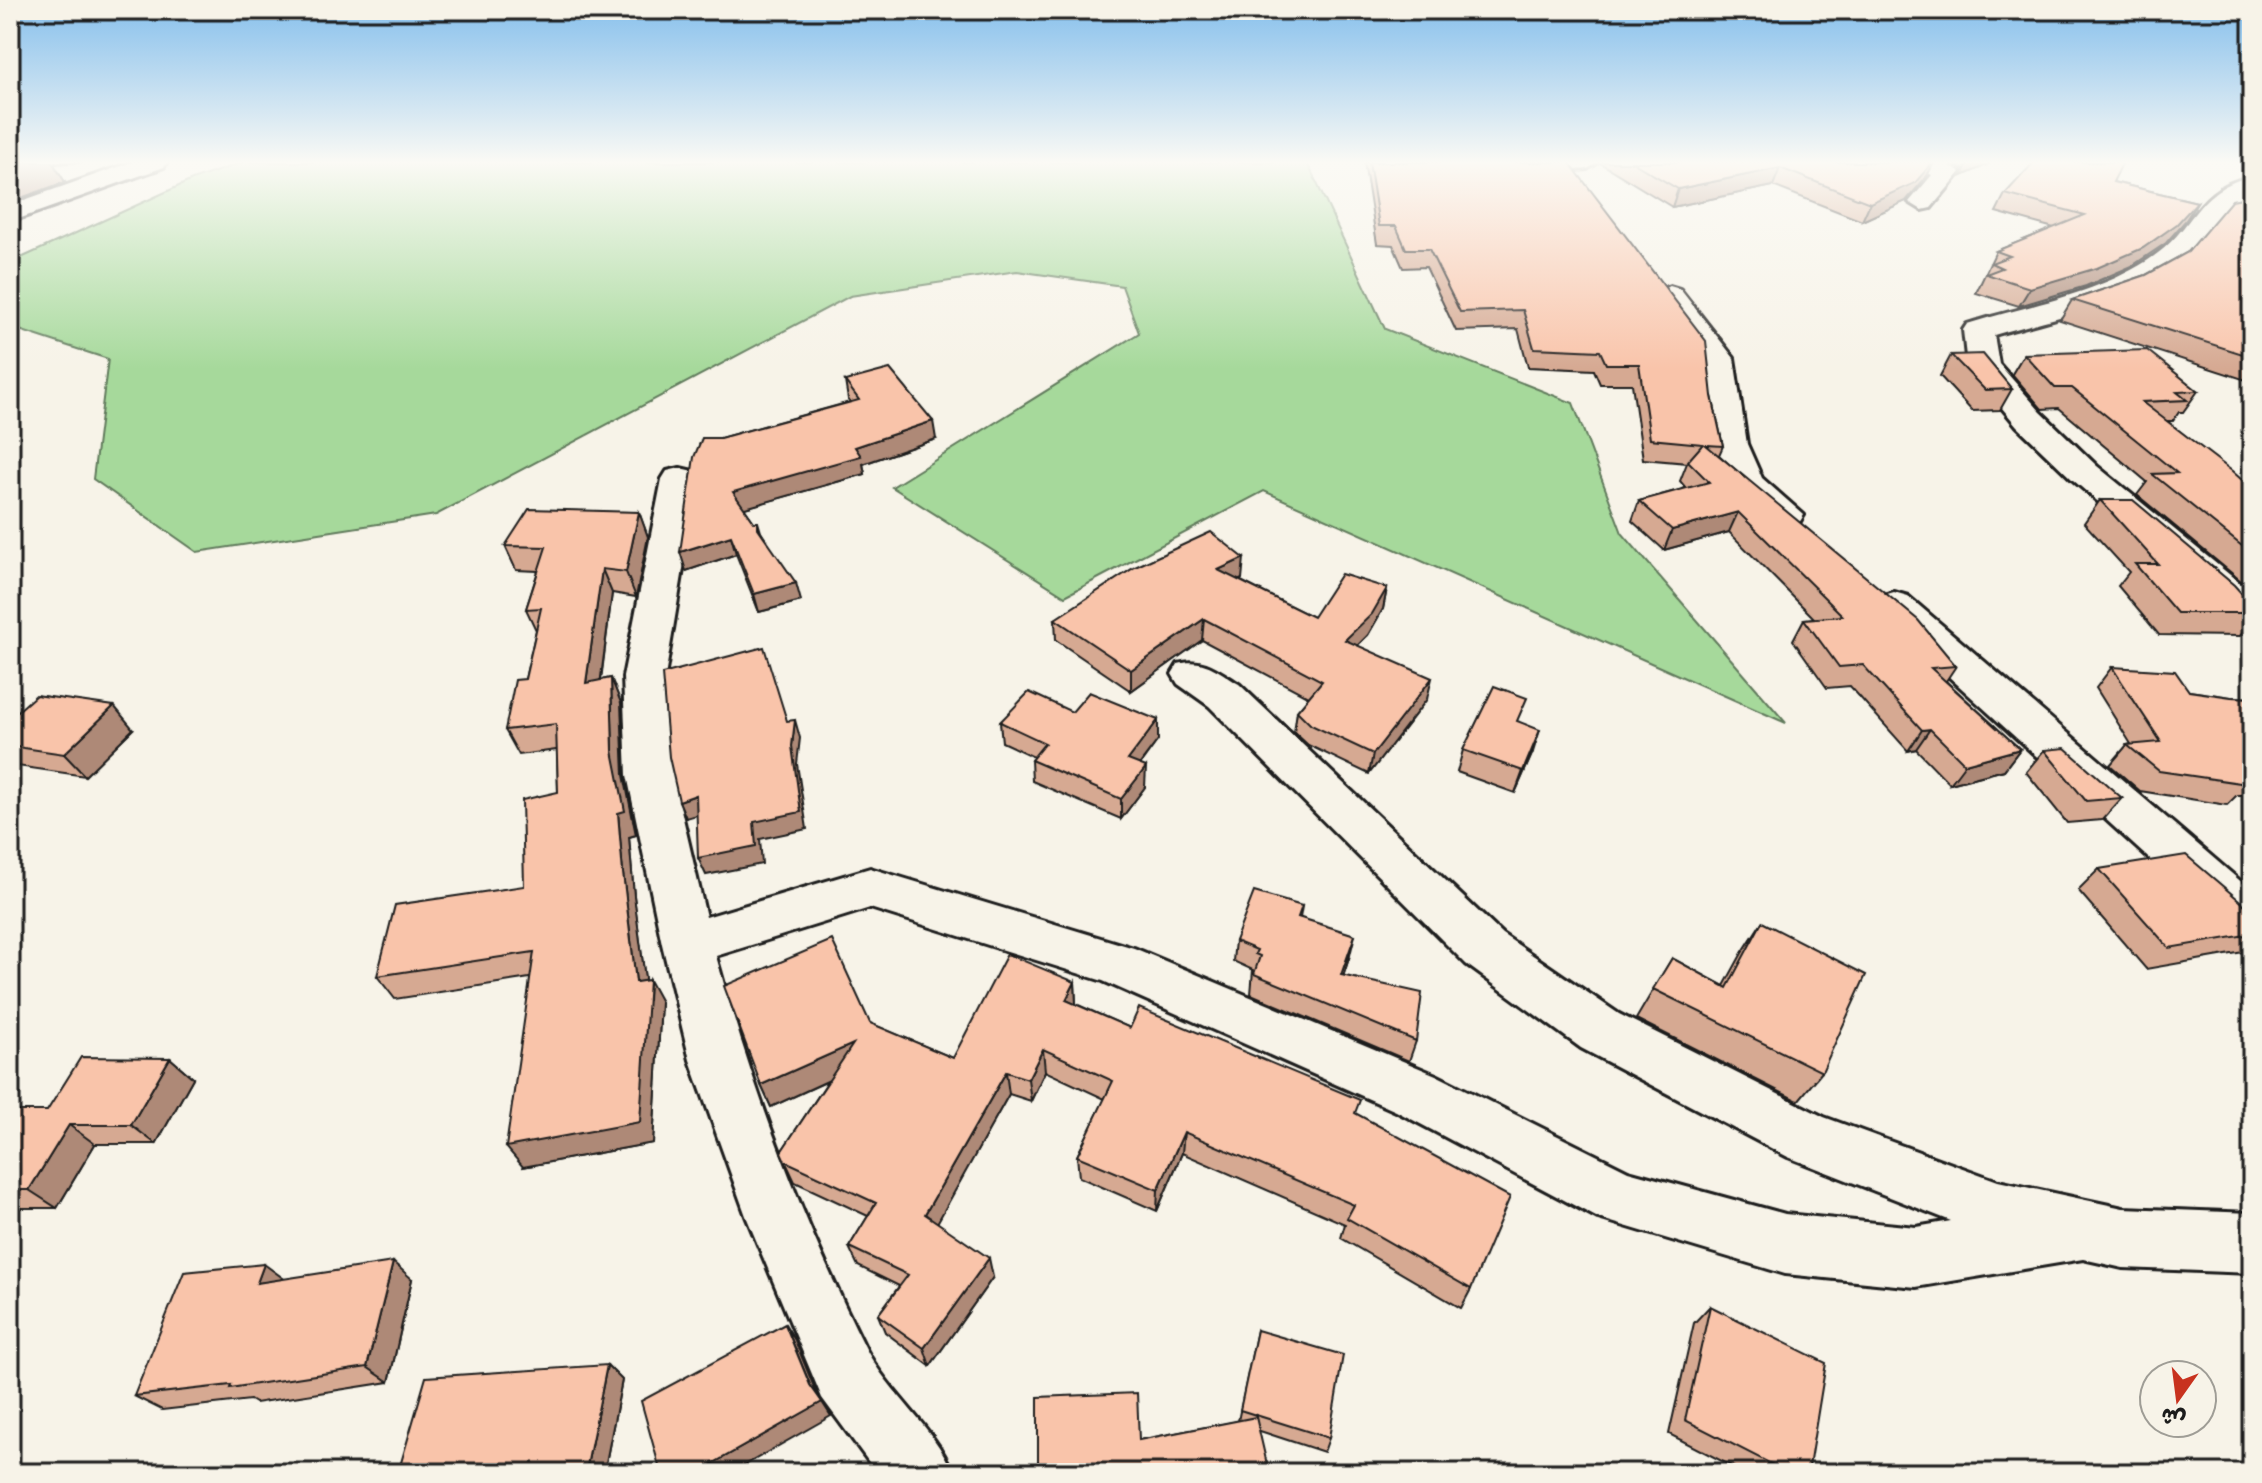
<svg xmlns="http://www.w3.org/2000/svg" width="2262" height="1483" viewBox="0 0 2262 1483" font-family="'Architects Daughter','Playpen Sans Arabic',sans-serif">
<style>
.green{fill:#a6d99b;stroke:#617a5c;stroke-width:2}
.lines{fill:none;stroke-linecap:round;stroke-linejoin:round}
.minor-casing{stroke:#1c1c1c;stroke-width:6}
.minor{fill:#f7f3e8;fill-rule:evenodd}
.wall{fill:#d6a992;stroke:#1c1c1c;stroke-width:2}
.shaded-wall{fill:#ae8977;stroke:#1c1c1c;stroke-width:2}
.building{fill:#f9c4aa;stroke:#1c1c1c;stroke-width:2}
</style>
<rect width="100%" height="100%" fill="#f7f3e8"/>
<filter id="ink" filterUnits="userSpaceOnUse"><feTurbulence type="fractalNoise" baseFrequency=".0125" numOctaves="2"/><feDisplacementMap in="SourceGraphic" scale="16" xChannelSelector="R" yChannelSelector="G"/><feConvolveMatrix kernelMatrix="1 2 1 2 8 2 1 2 1" color-interpolation-filters="sRGB"/></filter>
<g filter="url(#ink)">
<path class="green" d="M243,162H1307L1385,329L1573,403L1622,533L1786,723L1264,491L1065,596L892,487L1139,333L1122,286L1017,271L850,296L436,515L197,552L93,479L108,359L10,327V263L192,180Z"/>
<g class="lines">
<defs>
<g id="minor">
<path d="M132,162H167L164,167L10,222V205Z"/>
<path d="M1425,162H1599L1587,169L1473,178L1428,167Z"/>
<path d="M1911,162H1944L1961,172L1931,208L1922,210L1909,202L1932,175L1914,167Z"/>
<path d="M2252,176V192C2215,202 2203,248 2174,269C2122,306 2053,317 1994,335L1999,364L2041,412L2097,466L2252,593V627L2238,623L2073,480L2017,426L1967,366L1963,330L1967,324C2029,305 2100,294 2154,256C2196,227 2194,190 2252,176Z"/>
<path d="M1670,286L1680,289L1734,358L1747,444L1762,478L1804,515L1799,523L1786,526L1773,523L1728,483L1713,444L1702,359L1655,295L1660,289Z"/>
<path d="M680,468L693,471L698,479L665,677L673,775L706,917L870,868L1134,948L1436,1075L1628,1171L1785,1214L1916,1227L1951,1221L1788,1157L1581,1048L1466,964L1209,706L1178,684L1172,674L1178,664C1203,657 1218,671 1239,684L1502,934L1619,1014L1824,1117L1998,1181L2123,1208L2252,1213V1273L2123,1268L2083,1259L1916,1287L1785,1274L1598,1218L1396,1111L1103,981L870,908L716,956C753,1091 803,1223 866,1349C889,1394 933,1425 953,1473H877L822,1398L746,1216L690,1060L662,944L627,775L623,677L662,479L667,471Z"/>
<path d="M1894,592L1908,596L2252,891V942L2234,936L1880,614L1874,605L1880,596Z"/>
</g>
</defs>
<use href="#minor" class="minor-casing"/>
<use href="#minor" class="minor"/>
</g>
<g class="wall">
<path d="M10,162H87L54,164L65,182Z"/>
<path d="M1364,162H1468L1712,396L1723,446L1719,455L1956,666L1946,681L2020,749L2004,770L1950,784L1916,749L1908,751L1850,686L1827,688L1793,640L1804,619L1814,618L1729,532L1664,550L1632,521L1639,501L1686,488L1680,481L1687,463L1643,459L1632,384H1600L1594,370L1528,367L1518,329L1456,331L1426,267L1403,268L1393,245L1377,244Z"/>
<path d="M1601,162H1934L1927,176L1906,201L1862,221L1773,186L1672,207L1602,164Z"/>
<path d="M1949,162H1993L1962,176L1963,169Z"/>
<path d="M2113,182L2197,202L2186,220L2166,243L2132,266L2086,286L2019,306L1976,293L1996,251L2054,228L1996,212L2005,194Z"/>
<path d="M2252,196V382L2060,320L2072,300L2146,275L2188,252Z"/>
<path d="M2024,354L2198,391L2183,412H2179L2173,421H2167L2252,489V590L2137,495L2147,482L2059,408L2042,409L2012,374Z"/>
<path d="M1951,355L2012,389L2000,410L1972,411L1940,376Z"/>
<path d="M845,381L936,439L863,464L865,474L744,508L754,522H758L761,532L801,601L759,612L736,554L686,571L720,438L850,402L848,399Z"/>
<path d="M2100,500L2252,605V622L2240,636L2159,635L2118,586L2129,572L2084,523Z"/>
<path d="M639,512L648,537L636,597L612,593L601,680L611,678L621,703L624,775L636,835L629,837L634,896L645,980L661,1002L653,1143L523,1167L530,978L395,999L377,976L524,886L558,792L557,750L519,755L505,730L525,679L536,630L526,609L538,571L516,570L505,546Z"/>
<path d="M1242,579L1239,580L1313,617L1387,588L1383,609L1368,635L1357,645L1427,699L1369,774L1308,745L1294,732L1297,711L1309,697L1202,640L1131,691L1056,640L1055,619Z"/>
<path d="M2112,667L2189,691L2231,697L2252,698V795H2237L2227,805L2140,791L2110,765L2127,745L2131,744L2096,688Z"/>
<path d="M1072,712L1158,720V740L1140,765L1145,787L1121,819L1032,781L1031,760L1034,757L1002,742L1000,722Z"/>
<path d="M10,718L133,729L85,776L10,765Z"/>
<path d="M1519,722L1533,752L1515,793L1457,772L1463,750Z"/>
<path d="M2044,750L2122,798L2102,820L2067,823L2026,772Z"/>
<path d="M2099,869L2252,911V949L2249,951L2146,969L2078,890Z"/>
<path d="M1302,906L1300,918L1350,955L1343,976L1416,1041L1409,1061L1251,994L1253,970L1233,961L1235,941Z"/>
<path d="M1762,922L1822,1072L1798,1101L1636,1019L1672,958L1724,986L1742,953Z"/>
<path d="M1075,982L1076,1004L1130,1028L1356,1114L1471,1289L1461,1308L1341,1238L1345,1224L1182,1153L1157,1211L1079,1177L1077,1156L1105,1099L1045,1071L1031,1101L1009,1094L937,1222L993,1277L930,1366L885,1332L878,1315L899,1286L858,1266L849,1247L868,1216L795,1182L781,1152L828,1081L771,1107L761,1085L870,1023L953,1058Z"/>
<path d="M170,1058L193,1078L156,1144H95L57,1208H10V1111H47Z"/>
<path d="M284,1279H412L389,1382L255,1403L250,1400L162,1410L134,1396Z"/>
<path d="M1710,1306L1808,1473H1745L1669,1434L1694,1323Z"/>
<path d="M1257,1330L1329,1438L1324,1452L1260,1431L1139,1440L1238,1421Z"/>
<path d="M607,1365L622,1380L604,1473H398Z"/>
</g>
<g class="shaded-wall">
<path d="M10,162H52L65,182L10,202Z"/>
<path d="M1933,162H1934L1927,176L1906,201L1862,221L1870,203Z"/>
<path d="M1968,162H1993L1962,176Z"/>
<path d="M1780,168L1773,186L1672,207L1678,189Z"/>
<path d="M2197,202L2186,220L2166,243L2132,266L2086,286L2019,306L2030,288Z"/>
<path d="M933,421L936,439L863,464L865,474L738,510L733,492L855,447Z"/>
<path d="M639,512L648,537L636,597L626,572Z"/>
<path d="M1738,512L1729,532L1664,550L1672,530Z"/>
<path d="M731,536L736,554L686,571L680,552Z"/>
<path d="M1244,558L1242,579L1217,591L1218,570Z"/>
<path d="M602,569L612,593L597,708L586,683Z"/>
<path d="M796,583L801,601L759,612L754,594Z"/>
<path d="M1387,588L1383,609L1368,635L1342,661L1345,640Z"/>
<path d="M1204,619L1202,640L1131,691V670Z"/>
<path d="M611,678L621,703L624,775L636,835L629,837L634,896L648,1001L649,980L661,1002L653,1143L523,1167L506,1147L636,982L623,873L613,751Z"/>
<path d="M1432,678L1427,699L1369,774L1373,754Z"/>
<path d="M114,706L133,729L85,776L64,754Z"/>
<path d="M795,720L800,738L797,764L807,829L760,839L762,864L706,875L698,858L792,746Z"/>
<path d="M1158,720V740L1128,780V760Z"/>
<path d="M1930,729L1916,749L1908,751L1922,730Z"/>
<path d="M1540,730L1533,752L1515,793L1523,771Z"/>
<path d="M2020,749L2004,770L1950,784L1965,764Z"/>
<path d="M1146,767L1145,787L1121,819V799Z"/>
<path d="M696,795L703,813L686,818L679,801Z"/>
<path d="M1355,935L1350,955L1337,996L1341,975Z"/>
<path d="M1075,982L1076,1005L1066,1000Z"/>
<path d="M853,1044L860,1066L771,1107L761,1085Z"/>
<path d="M1043,1049L1045,1071L1031,1101L1028,1079Z"/>
<path d="M170,1058L193,1078L156,1144L131,1125Z"/>
<path d="M1006,1072L1009,1094L931,1234L925,1214Z"/>
<path d="M69,1125L95,1144L57,1208L29,1190Z"/>
<path d="M1184,1132L1182,1153L1157,1211L1158,1190Z"/>
<path d="M989,1258L993,1277L930,1366L924,1348Z"/>
<path d="M393,1262L412,1279L389,1382L367,1367Z"/>
<path d="M264,1264L287,1281L257,1283Z"/>
<path d="M785,1324L795,1340L819,1399L810,1385Z"/>
<path d="M607,1365L622,1380L604,1473H589L586,1471Z"/>
<path d="M822,1402L831,1416L731,1473H696Z"/>
</g>
<g class="building">
<path d="M1369,162H1468L1476,163L1499,162H1569L1706,341L1712,396L1723,446L1706,445L1918,620L1956,666L1931,668L2020,749L1965,764L1930,729L1922,730L1863,665L1839,667L1804,619L1843,616L1738,512L1672,530L1639,501L1709,482L1688,461L1703,444L1650,439L1639,364H1606L1600,351L1534,348L1523,310L1460,312L1429,249H1406L1396,226H1379Z"/>
<path d="M1632,162H1933L1915,183L1870,203L1780,168L1678,189Z"/>
<path d="M2034,162H2123L2113,182L2197,202L2177,224L2143,248L2097,268L2030,288L1986,274L2002,268L1991,263L2010,256L1996,251L2085,215L2005,194Z"/>
<path d="M2252,196V357L2072,300L2146,275L2188,252L2232,200Z"/>
<path d="M2147,350L2198,391L2177,392L2187,400L2142,402L2232,471L2252,489V554L2152,474L2177,473L2072,388H2055L2024,354Z"/>
<path d="M1983,354L2012,389L1985,390L1951,355Z"/>
<path d="M890,369L933,421L855,447L861,456L733,492L754,522H758V528L796,583L754,594L731,536L680,552L694,457L702,438H720L859,400L845,381Z"/>
<path d="M2100,500H2133L2234,585L2252,605V613H2177L2135,564H2158Z"/>
<path d="M529,509L639,512L626,572L602,569L586,683L611,678L613,751L625,811L618,813L623,873L636,982L649,980L640,1122L506,1147L534,952L377,976L395,905L524,886L522,800L558,792L556,724L505,730L515,680L525,679L541,608L526,609L546,547L505,546Z"/>
<path d="M1211,532L1244,558L1218,570L1313,617L1341,574L1387,588L1372,614L1345,640L1432,678L1373,754L1311,725L1297,711L1322,681L1204,619L1131,670L1055,619L1135,567Z"/>
<path d="M764,647L787,721L795,720L792,746L801,812L754,822L756,846L698,858L696,795L679,801L669,757L662,674Z"/>
<path d="M2112,667L2175,671L2189,691L2231,697L2252,698V774H2242L2247,784L2159,771L2127,745L2161,742Z"/>
<path d="M1494,686L1527,698L1517,721L1540,730L1523,771L1463,750Z"/>
<path d="M1029,692L1072,712L1089,692L1158,720L1128,760L1146,767L1121,799L1031,760L1045,743L1000,722Z"/>
<path d="M36,695L114,706L64,754L10,746V718Z"/>
<path d="M2065,748L2122,798L2086,801L2044,750Z"/>
<path d="M2186,855L2252,911V934L2169,948L2099,869Z"/>
<path d="M1254,892L1302,906L1298,917L1355,935L1341,975L1422,993L1416,1041L1254,974L1260,956L1255,954L1257,950L1235,941Z"/>
<path d="M1762,922L1866,975L1822,1072L1653,989L1672,958L1727,988Z"/>
<path d="M832,940L870,1023L953,1058L1007,954L1075,982L1066,1000L1130,1028L1139,1008L1360,1100L1355,1113L1510,1197L1471,1289L1347,1218L1354,1205L1184,1132L1158,1190L1077,1156L1113,1081L1043,1049L1028,1079L1006,1072L925,1214L989,1258L924,1348L878,1315L908,1275L849,1247L876,1203L785,1161L781,1152L853,1044L761,1085L724,986Z"/>
<path d="M81,1057L170,1058L131,1125H69L29,1190H10V1111H47Z"/>
<path d="M393,1262L367,1367L230,1388L231,1385L134,1396L184,1272L264,1264L257,1283Z"/>
<path d="M1710,1306L1826,1363L1808,1473H1789L1685,1420Z"/>
<path d="M785,1324L810,1385L822,1402L696,1473H661L641,1401Z"/>
<path d="M1257,1330L1343,1355L1329,1438L1240,1410Z"/>
<path d="M607,1365L586,1471L555,1473H398L426,1377Z"/>
<path d="M1137,1393L1139,1440L1256,1417L1269,1473H1038V1397Z"/>
</g>
</g>
<linearGradient id="sky" x2="0" y2="1"><stop stop-color="#85bfec"/><stop offset="0.44" stop-color="#fbfaf5"/><stop offset="1" stop-color="#fbfaf5" stop-opacity="0"/></linearGradient>
<rect width="2262" height="369" fill="url(#sky)"/>
<rect width="2262" height="1483" fill="none" stroke="#f7f3e8" stroke-width="40"/>
<rect x="20" y="20" width="2222" height="1443" fill="none" stroke="#1c1c1c" stroke-width="3" filter="url(#ink)"/>
<g transform="translate(2178 1399) rotate(194)"><circle r="38" fill="#f7f3e8" stroke="#9f9d96" stroke-width="2"/>
<path d="M0-6L14 30L0 20L-14 30Z" fill="#c8321e"/>
<text y="-12" font-size="22" font-weight="bold" text-anchor="middle" fill="#1c1c1c">ش</text>
</g>
</svg>
